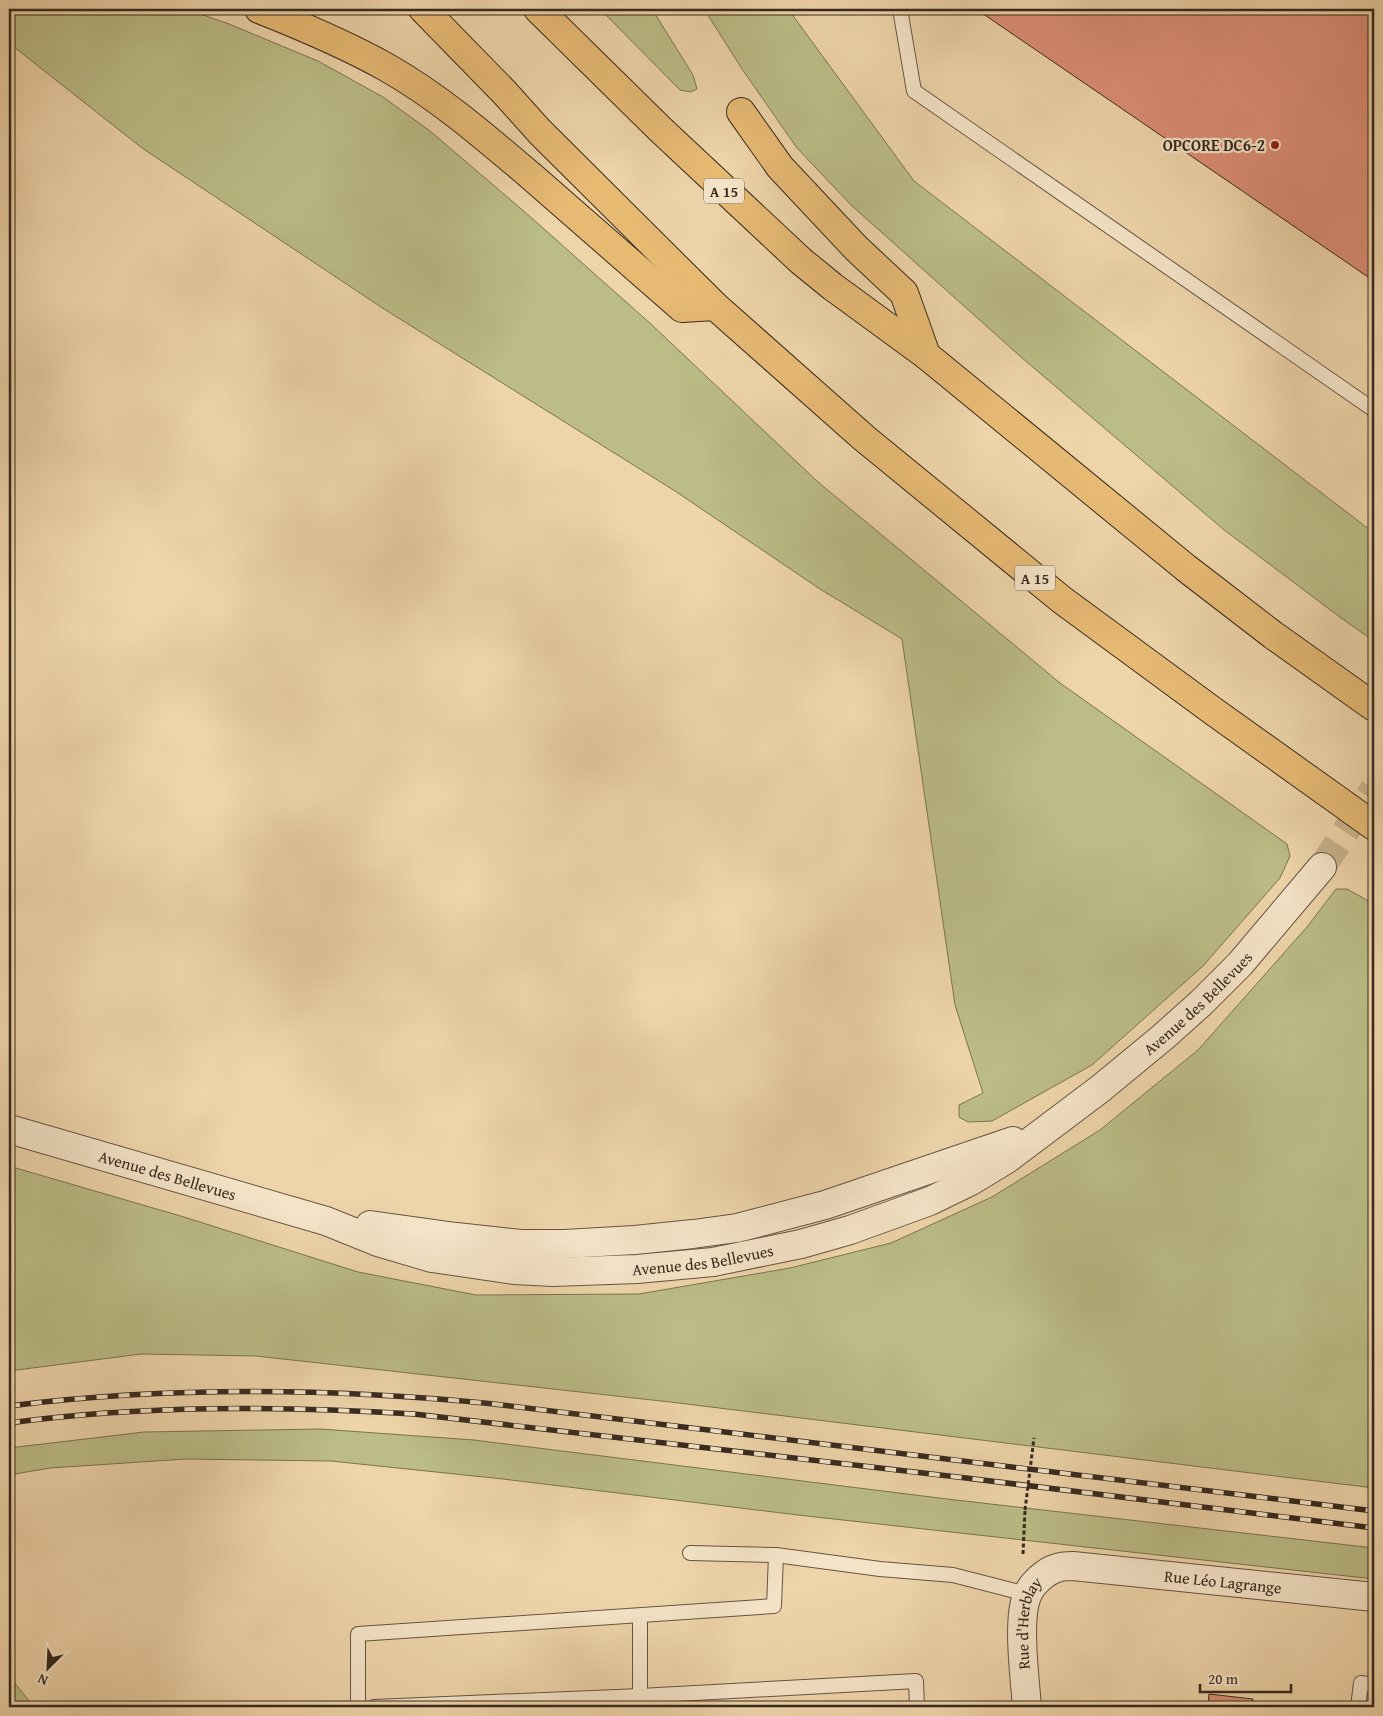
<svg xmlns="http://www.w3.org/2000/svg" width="1383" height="1716" viewBox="0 0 1383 1716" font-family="'Gentium Book Plus',serif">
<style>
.green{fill:#bbbc86;stroke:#797352}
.building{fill:#dc8e77;stroke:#372a1f}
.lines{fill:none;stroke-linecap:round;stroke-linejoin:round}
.tertiary-tunnel{stroke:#c9b28d;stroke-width:28;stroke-dasharray:28 14;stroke-linecap:butt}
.service-casing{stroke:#655442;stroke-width:16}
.minor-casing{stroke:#655442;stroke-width:30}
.tertiary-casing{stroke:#655442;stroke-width:30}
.motorway-casing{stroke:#372a1f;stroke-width:30}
.path{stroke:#372a1f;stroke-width:3;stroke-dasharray:4 2.5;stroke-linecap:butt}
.service{stroke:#f4e3c7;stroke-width:14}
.minor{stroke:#f4e3c7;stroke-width:28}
.tertiary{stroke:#f4e3c7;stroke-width:28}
.motorway{stroke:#e7ba74;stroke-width:28}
.rail-casing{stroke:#372a1f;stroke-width:5.5}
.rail{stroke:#f4e3c7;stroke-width:4;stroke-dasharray:11;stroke-linecap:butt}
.path-bridge{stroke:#372a1f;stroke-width:3;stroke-dasharray:4 2.5;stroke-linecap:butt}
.poi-dot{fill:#8f2418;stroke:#f4e3c7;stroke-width:2}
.labels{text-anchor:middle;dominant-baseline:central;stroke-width:4.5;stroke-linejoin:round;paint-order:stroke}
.shield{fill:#f4e3c7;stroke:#706251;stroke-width:1}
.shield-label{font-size:15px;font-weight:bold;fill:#372a1f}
.poi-label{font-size:16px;font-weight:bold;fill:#372a1f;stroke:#f4e3c7;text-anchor:end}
.street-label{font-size:16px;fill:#372a1f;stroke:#f4e3c7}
</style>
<rect width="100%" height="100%" fill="#eed4a9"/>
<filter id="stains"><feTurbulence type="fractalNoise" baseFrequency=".004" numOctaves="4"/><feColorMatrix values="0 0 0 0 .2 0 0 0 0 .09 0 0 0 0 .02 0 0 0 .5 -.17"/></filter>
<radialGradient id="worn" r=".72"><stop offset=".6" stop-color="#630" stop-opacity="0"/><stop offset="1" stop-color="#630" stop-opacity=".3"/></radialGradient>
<g class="green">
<path d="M9,9H186L229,24L318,61L383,97L430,131L526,213L652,325L818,482L1060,683L1287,844L1290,856L1280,878L1203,966L1092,1065L992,1121L968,1122L959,1117V1105L983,1093L955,1005L902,639L820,589L675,491L384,309L142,148L9,43Z"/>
<path d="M600,9H652L693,75L697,89L691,92L680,90Z"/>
<path d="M704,9H788L914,181L1374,533V641L1341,618L1223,529L1021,357L851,205L797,148L742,69Z"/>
<path d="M1336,889H1347L1374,904V1488L670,1402L256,1356L141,1354L9,1371V1166L184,1217L358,1272L476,1295L639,1294L790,1268L891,1243L992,1197L1100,1130L1198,1050L1307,927Z"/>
<path d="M320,1429L474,1440L947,1499L1374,1548V1579L798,1515L503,1479L331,1461L186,1459L50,1468L9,1475V1448L144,1432Z"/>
<path d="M9,1676L34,1707H9Z"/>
</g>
<g class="building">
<path d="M976,9H1374V281Z"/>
<path d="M1209,1694L1253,1699L1252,1707H1208Z"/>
<path d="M1283,1702L1336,1707H1283Z"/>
</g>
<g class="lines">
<path class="tertiary-tunnel" d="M1322,867L1374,789"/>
<defs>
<g id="service">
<path d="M900,9L914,91L1374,410"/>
<path d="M690,1553L776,1555L880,1569L953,1575L1027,1594"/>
<path d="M358,1707V1634L774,1606L776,1555"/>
<path d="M374,1707L640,1696L916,1681L917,1707"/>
<path d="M640,1707V1616"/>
<path d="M1358,1707L1361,1683L1374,1685"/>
</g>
<g id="minor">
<path id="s1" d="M1027,1707C1025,1680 1017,1619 1027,1596C1031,1584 1046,1571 1057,1568C1062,1566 1068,1566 1073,1566L1374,1597"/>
</g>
<g id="tertiary">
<path id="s2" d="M9,1129L326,1221L378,1242L432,1258L514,1270L553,1272L637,1269L713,1262L801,1244L850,1230L930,1201L971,1181L1007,1159L1100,1089L1163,1037L1201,1003L1240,964L1322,867"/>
<path d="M370,1225L456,1237L521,1244H564L635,1240L693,1234L737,1228L825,1205L1013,1141"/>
</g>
<g id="motorway">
<path d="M259,9C302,26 345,44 386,67C439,97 485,137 531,176C582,220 632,264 682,308L715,306"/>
<path d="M423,9L505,93L540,132L715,306L864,438L1062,600L1213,711L1374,826"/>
<path d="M538,9L661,130L801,261L833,287L926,355L1186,568L1273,635L1374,707"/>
<path d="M741,112L780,167L856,248L904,293L926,355"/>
</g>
</defs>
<use href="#service" class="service-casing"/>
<use href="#minor" class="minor-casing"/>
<use href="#tertiary" class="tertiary-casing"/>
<use href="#motorway" class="motorway-casing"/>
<path class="path" d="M1023,1554L1025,1510"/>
<use href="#service" class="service"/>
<use href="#minor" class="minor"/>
<use href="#tertiary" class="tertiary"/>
<use href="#motorway" class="motorway"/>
<defs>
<g id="rail">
<path d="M9,1406C170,1386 332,1388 494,1404L1374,1511"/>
<path d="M9,1423C143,1405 278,1406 414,1414L966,1478L1374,1528"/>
</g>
</defs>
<use href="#rail" class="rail-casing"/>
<use href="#rail" class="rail"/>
<path class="path-bridge" d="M1025,1510L1034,1438"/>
</g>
<circle class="poi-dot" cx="1275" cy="145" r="5"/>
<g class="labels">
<g class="shield">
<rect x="704" y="178.5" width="40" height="25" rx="4"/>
<rect x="1015" y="565.5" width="40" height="25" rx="4"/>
</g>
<g class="shield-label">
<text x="724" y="191">A 15</text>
<text x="1035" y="578">A 15</text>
</g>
<g class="poi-label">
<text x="1265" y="145">OPCORE DC6-2</text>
</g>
<g class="street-label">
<text stroke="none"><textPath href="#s2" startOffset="1285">Avenue des Bellevues</textPath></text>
<text stroke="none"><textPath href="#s2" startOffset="165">Avenue des Bellevues</textPath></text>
<text stroke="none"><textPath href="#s2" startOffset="715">Avenue des Bellevues</textPath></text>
<text stroke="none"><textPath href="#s1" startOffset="321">Rue Léo Lagrange</textPath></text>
<text stroke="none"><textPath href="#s1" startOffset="85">Rue d'Herblay</textPath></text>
</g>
</g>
<rect width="1383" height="1716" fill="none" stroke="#eed4a9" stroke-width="30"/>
<rect x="10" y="10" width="1363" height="1696" fill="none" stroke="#372a1f" stroke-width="2.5"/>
<rect x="15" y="15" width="1353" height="1686" fill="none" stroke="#372a1f"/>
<g transform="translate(48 1668) rotate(204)" stroke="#f4e3c7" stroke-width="4" paint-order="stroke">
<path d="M0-4L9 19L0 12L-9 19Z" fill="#372a1f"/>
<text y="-8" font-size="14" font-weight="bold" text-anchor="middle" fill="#372a1f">N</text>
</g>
<path d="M1200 1684v8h91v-8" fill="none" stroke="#372a1f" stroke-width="2.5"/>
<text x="1208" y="1684" font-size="15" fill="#372a1f" stroke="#f4e3c7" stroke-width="4" paint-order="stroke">20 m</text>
<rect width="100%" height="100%" filter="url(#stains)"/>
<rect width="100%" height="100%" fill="url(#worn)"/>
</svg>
